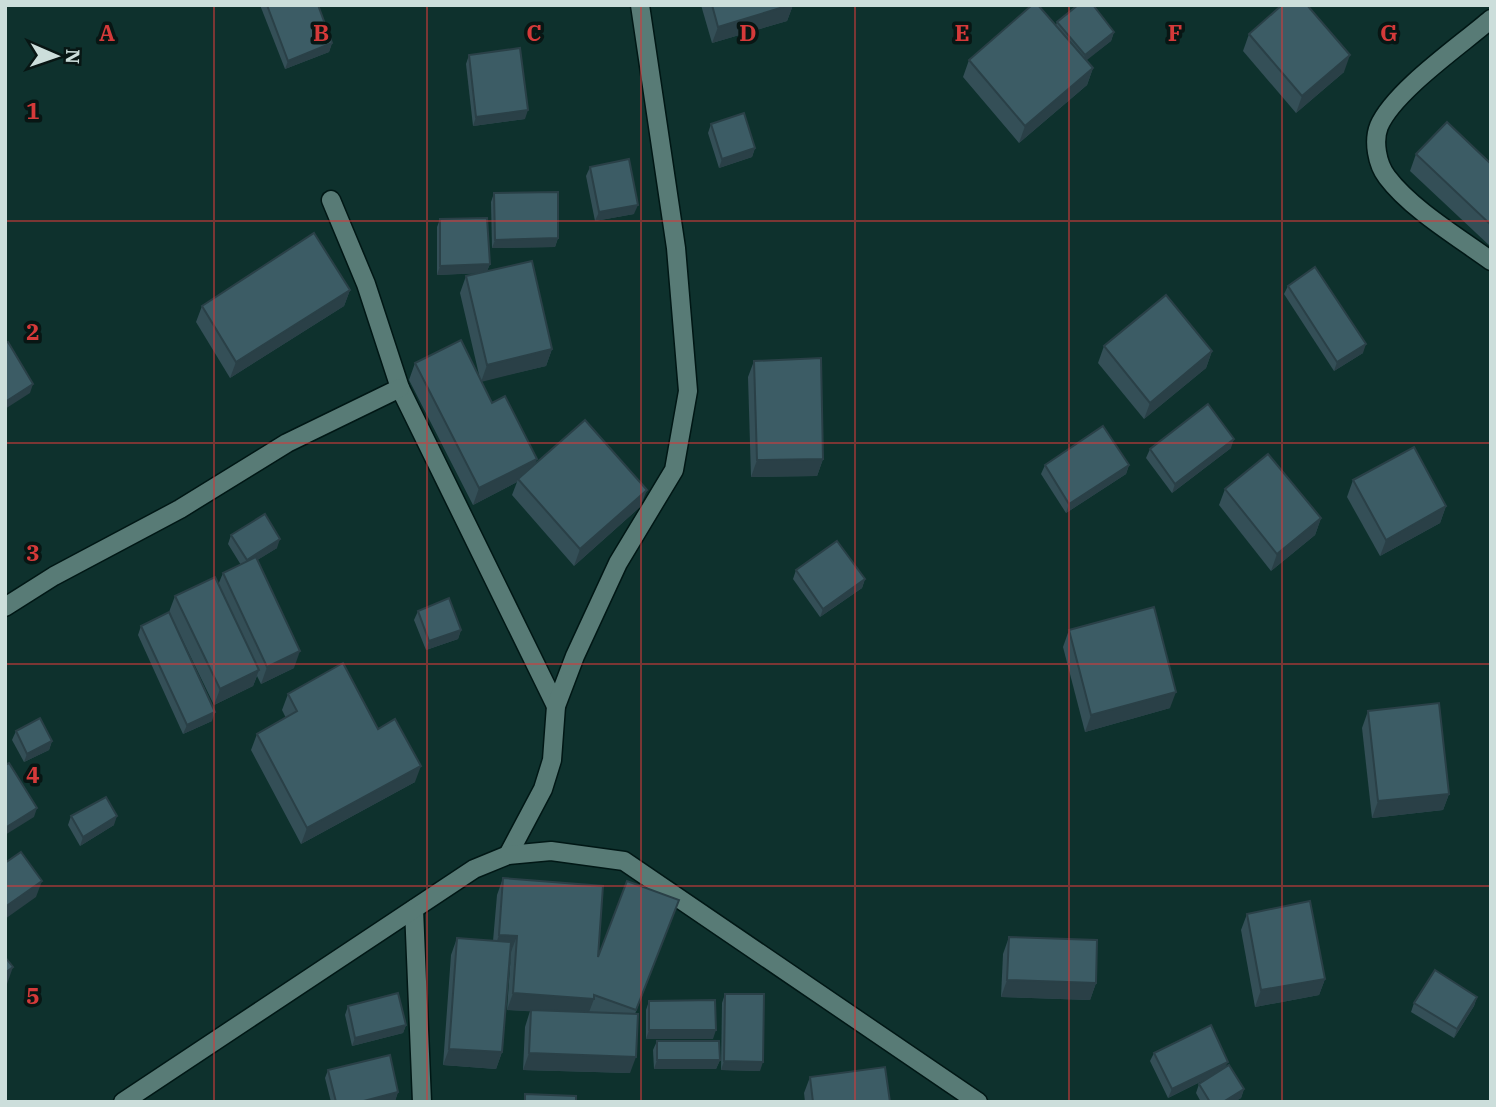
<svg xmlns="http://www.w3.org/2000/svg" width="1496" height="1107" viewBox="0 0 1496 1107" font-family="'IBM Plex Serif',serif">
<style>
.lines{fill:none;stroke-linecap:round;stroke-linejoin:round}
.minor-casing{stroke:#001715;stroke-width:21}
.minor{stroke:#587b76;stroke-width:18}
.wall{fill:#344f57}
.shaded-wall{fill:#2a4047}
.building{fill:#3c5c65;stroke:#2a4047;stroke-width:2}
.grid{fill:none;stroke:#d53a3a;stroke-width:2;stroke-opacity:0.55}
.grid-label{font-size:23px;text-anchor:middle;font-weight:bold;fill:#d53a3a;stroke:#081614;stroke-width:7;stroke-linejoin:round;paint-order:stroke}
</style>
<rect width="100%" height="100%" fill="#0e312d"/>
<g class="lines">
<defs>
<g id="minor">
<path d="M1491,19C1461,45 1394,91 1379,126C1373,141 1377,164 1387,177C1411,209 1458,237 1491,261"/>
<path d="M331,200L366,284L400,388L556,706"/>
<path d="M5,607L54,576L180,509L287,443L400,388"/>
<path d="M508,855L543,789L552,760L556,706L575,656L618,563L674,470L688,391L676,248L640,5"/>
<path d="M414,909L422,1102"/>
<path d="M123,1102L474,869L508,855L551,851L624,861L978,1102"/>
</g>
</defs>
<use href="#minor" class="minor-casing"/>
<use href="#minor" class="minor"/>
</g>
<g class="wall">
<path d="M260,5H318L332,43L329,52L285,69Z"/>
<path d="M701,5H793L787,21L712,43Z"/>
<path d="M1057,22L1114,32L1111,41L1086,60L1093,68L1087,85L1019,143L963,77L969,60L1056,25Z"/>
<path d="M1249,34L1344,72L1296,113L1243,51Z"/>
<path d="M469,55L525,119L473,126L466,64Z"/>
<path d="M711,124L755,148L752,157L719,168L708,133Z"/>
<path d="M1416,154L1491,164V247L1410,171Z"/>
<path d="M590,167L634,214L595,221L586,176Z"/>
<path d="M494,193L558,238L555,247L492,248L491,202Z"/>
<path d="M440,219L490,264L487,271L552,349L546,366L481,381L492,403L535,464L640,507L574,566L512,495L517,482L473,505L409,380L415,363L480,379L460,293L466,276L479,273L437,275V227Z"/>
<path d="M1288,286L1363,353L1334,371L1284,294Z"/>
<path d="M350,290L344,306L230,378L196,322L202,306Z"/>
<path d="M1104,346L1212,351L1206,368L1144,419L1098,363Z"/>
<path d="M754,361L823,459L817,476L751,477L748,377Z"/>
<path d="M1231,448L1172,493L1146,458L1150,449Z"/>
<path d="M1045,465H1129L1126,474L1066,513L1041,474Z"/>
<path d="M1353,480L1446,506L1440,523L1380,556L1347,497Z"/>
<path d="M1225,489L1321,518L1315,535L1271,571L1219,505Z"/>
<path d="M231,535L277,548L257,560L294,668L261,684L257,676L253,686L214,705L169,612L175,596L218,585L223,573L241,565L228,544Z"/>
<path d="M796,570L865,579L862,588L820,617L793,579Z"/>
<path d="M418,611L461,630L458,639L426,650L414,620Z"/>
<path d="M141,626L212,721L183,734L138,635Z"/>
<path d="M1069,630L1170,708L1085,732L1063,647Z"/>
<path d="M288,694L378,729L415,782L301,844L251,750L257,734L286,718L282,710Z"/>
<path d="M1368,711L1449,794L1443,810L1372,818L1362,728Z"/>
<path d="M16,731L52,741L49,750L24,762L12,740Z"/>
<path d="M71,816L114,825L80,846L68,825Z"/>
<path d="M503,878L598,957L679,900L635,1014L630,1073L523,1070L525,1027L530,1011L507,1010L511,952L502,1052L496,1069L443,1065L451,955L457,938L493,941L497,895Z"/>
<path d="M1247,914L1325,979L1319,995L1255,1007L1241,930Z"/>
<path d="M1009,937L1096,983L1090,1000L1001,997L1003,954Z"/>
<path d="M725,994L760,1071L721,1070L722,1003Z"/>
<path d="M1477,997L1474,1006L1454,1038L1411,1012L1414,1003Z"/>
<path d="M649,1001L713,1039H646V1010Z"/>
<path d="M348,1006L406,1025L403,1033L352,1046L345,1015Z"/>
<path d="M657,1041L720,1060L716,1069H654L653,1050Z"/>
<path d="M1154,1053L1225,1068L1244,1089L1241,1098L1234,1102H1201L1196,1093L1199,1084L1210,1077L1168,1098L1150,1061Z"/>
<path d="M328,1070L398,1092L395,1101L331,1102L325,1078Z"/>
<path d="M810,1077L890,1102H805L804,1093Z"/>
</g>
<g class="shaded-wall">
<path d="M790,5H793L787,21L712,43L718,27Z"/>
<path d="M1114,32L1111,41L1082,64L1085,55Z"/>
<path d="M332,43L329,52L285,69L288,61Z"/>
<path d="M1350,55L1344,72L1296,113L1302,96Z"/>
<path d="M1093,68L1087,85L1019,143L1025,126Z"/>
<path d="M528,110L525,119L473,126L476,117Z"/>
<path d="M755,148L752,157L719,168L722,159Z"/>
<path d="M638,205L634,214L595,221L599,212Z"/>
<path d="M558,238L555,247L492,248L495,240Z"/>
<path d="M490,264L486,273L437,275L440,266Z"/>
<path d="M350,290L344,306L230,378L236,362Z"/>
<path d="M1366,344L1363,353L1334,371L1337,362Z"/>
<path d="M552,349L546,366L481,382L487,365Z"/>
<path d="M1212,351L1206,368L1144,419L1150,403Z"/>
<path d="M33,384L30,393L5,409V402Z"/>
<path d="M1234,439L1231,448L1172,493L1175,484Z"/>
<path d="M537,459L531,476L518,479L517,482L473,505L479,488Z"/>
<path d="M823,459L817,476L751,477L757,460Z"/>
<path d="M1129,465L1126,474L1066,513L1069,504Z"/>
<path d="M647,490L640,507L574,566L580,549Z"/>
<path d="M1446,506L1440,523L1380,556L1386,540Z"/>
<path d="M1321,518L1315,535L1271,571L1277,554Z"/>
<path d="M280,539L277,548L243,569L247,560Z"/>
<path d="M865,579L862,588L820,617L823,609Z"/>
<path d="M461,630L458,639L426,650L429,641Z"/>
<path d="M300,651L294,668L261,684L267,667Z"/>
<path d="M259,670L253,686L214,705L220,689Z"/>
<path d="M1176,692L1170,708L1085,732L1091,715Z"/>
<path d="M215,712L212,721L183,734L187,725Z"/>
<path d="M52,741L49,750L24,762L27,754Z"/>
<path d="M421,766L415,782L301,844L307,828Z"/>
<path d="M1449,794L1443,810L1372,818L1378,801Z"/>
<path d="M37,808L34,817L5,835V828Z"/>
<path d="M117,816L114,825L80,846L83,837Z"/>
<path d="M42,881L36,897L5,919V907Z"/>
<path d="M499,935L517,936L511,952H493Z"/>
<path d="M13,967L7,984L5,985V973Z"/>
<path d="M1325,979L1319,995L1255,1007L1261,990Z"/>
<path d="M1007,980L1096,983L1090,1000L1001,997Z"/>
<path d="M513,993L594,999L588,1015L507,1010Z"/>
<path d="M1477,997L1474,1006L1454,1038L1457,1029Z"/>
<path d="M406,1025L403,1033L352,1046L355,1038Z"/>
<path d="M649,1030H716L713,1039H646Z"/>
<path d="M449,1049L502,1052L496,1069L443,1065Z"/>
<path d="M529,1053L636,1057L630,1073L523,1070Z"/>
<path d="M657,1060H720L716,1069H654Z"/>
<path d="M724,1061L763,1062L760,1071L721,1070Z"/>
<path d="M1228,1062L1224,1070L1168,1098L1172,1089Z"/>
<path d="M1244,1089L1241,1098L1234,1102H1223Z"/>
<path d="M398,1092L395,1101L360,1102Z"/>
</g>
<g class="building">
<path d="M267,5H318L332,43L288,61Z"/>
<path d="M712,5H790L718,27Z"/>
<path d="M1032,5H1038L1093,68L1025,126L969,60Z"/>
<path d="M1078,5H1093L1114,32L1085,55L1057,22Z"/>
<path d="M1282,5H1307L1350,55L1302,96L1249,34Z"/>
<path d="M520,48L528,110L476,117L469,55Z"/>
<path d="M744,113L755,148L722,159L711,124Z"/>
<path d="M1447,122L1491,164V225L1416,154Z"/>
<path d="M629,159L638,205L599,212L590,167Z"/>
<path d="M558,192V238L495,240L494,193Z"/>
<path d="M487,218L490,264L440,266V219Z"/>
<path d="M314,233L350,290L236,362L202,306Z"/>
<path d="M532,261L552,349L487,365L466,276Z"/>
<path d="M1315,267L1366,344L1337,362L1288,286Z"/>
<path d="M1166,295L1212,351L1150,403L1104,346Z"/>
<path d="M461,340L492,403L505,396L537,459L479,488L415,363Z"/>
<path d="M8,342L33,384L5,402V343Z"/>
<path d="M821,358L823,459L757,460L754,361Z"/>
<path d="M1208,404L1234,439L1175,484L1150,449Z"/>
<path d="M585,420L647,490L580,549L518,479Z"/>
<path d="M1103,426L1129,465L1069,504L1045,465Z"/>
<path d="M1414,447L1446,506L1386,540L1353,480Z"/>
<path d="M1268,454L1321,518L1277,554L1225,489Z"/>
<path d="M265,514L280,539L247,560L231,535Z"/>
<path d="M837,541L865,579L823,609L796,570Z"/>
<path d="M256,557L300,651L267,667L223,573Z"/>
<path d="M215,577L259,670L220,689L175,596Z"/>
<path d="M449,598L461,630L429,641L418,611Z"/>
<path d="M1154,607L1176,692L1091,715L1069,630Z"/>
<path d="M169,612L215,712L187,725L141,626Z"/>
<path d="M343,663L378,729L395,719L421,766L307,828L257,734L297,711L288,694Z"/>
<path d="M1439,703L1449,794L1378,801L1368,711Z"/>
<path d="M40,718L52,741L27,754L16,731Z"/>
<path d="M9,763L37,808L5,828V765Z"/>
<path d="M106,797L117,816L83,837L71,816Z"/>
<path d="M21,852L42,881L5,907V863Z"/>
<path d="M503,878L603,886L598,957L627,881L679,900L636,1010L594,995V999L513,993L517,936L499,935Z"/>
<path d="M1310,901L1325,979L1261,990L1247,914Z"/>
<path d="M1009,937L1097,940L1096,983L1007,980Z"/>
<path d="M457,938L511,942L502,1052L449,1049Z"/>
<path d="M5,957L13,967L5,973Z"/>
<path d="M1435,970L1477,997L1457,1029L1414,1003Z"/>
<path d="M398,993L406,1025L355,1038L348,1006Z"/>
<path d="M725,994H764L763,1062L724,1061Z"/>
<path d="M715,1000L716,1030H649V1001Z"/>
<path d="M531,1010L638,1014L636,1057L529,1053Z"/>
<path d="M1211,1025L1228,1062L1172,1089L1154,1053Z"/>
<path d="M657,1041H719L720,1060H657Z"/>
<path d="M390,1055L398,1092L360,1102H336L328,1070Z"/>
<path d="M1229,1065L1244,1089L1223,1102H1210L1199,1084Z"/>
<path d="M885,1067L890,1102H813L810,1077Z"/>
<path d="M525,1094L576,1096V1102H525Z"/>
</g>
<path class="grid" d="M214,5V1102M427,5V1102M641,5V1102M855,5V1102M1069,5V1102M1282,5V1102M5,221H1491M5,443H1491M5,664H1491M5,886H1491"/>
<g class="grid-label">
<text x="107" y="41">A</text>
<text x="321" y="41">B</text>
<text x="534" y="41">C</text>
<text x="748" y="41">D</text>
<text x="962" y="41">E</text>
<text x="1175" y="41">F</text>
<text x="1389" y="41">G</text>
<text x="33" y="119">1</text>
<text x="33" y="340">2</text>
<text x="33" y="561">3</text>
<text x="33" y="783">4</text>
<text x="33" y="1004">5</text>
</g>
<rect width="1496" height="1107" fill="none" stroke="#ccdedb" stroke-width="14"/>
<g transform="translate(56 56) rotate(92)" stroke="#081614" stroke-width="5" paint-order="stroke">
<path d="M0-5L12 26L0 18L-12 26Z" fill="#ccdedb"/>
<text y="-10" font-size="19" font-weight="bold" text-anchor="middle" fill="#ccdedb">N</text>
</g>
</svg>
